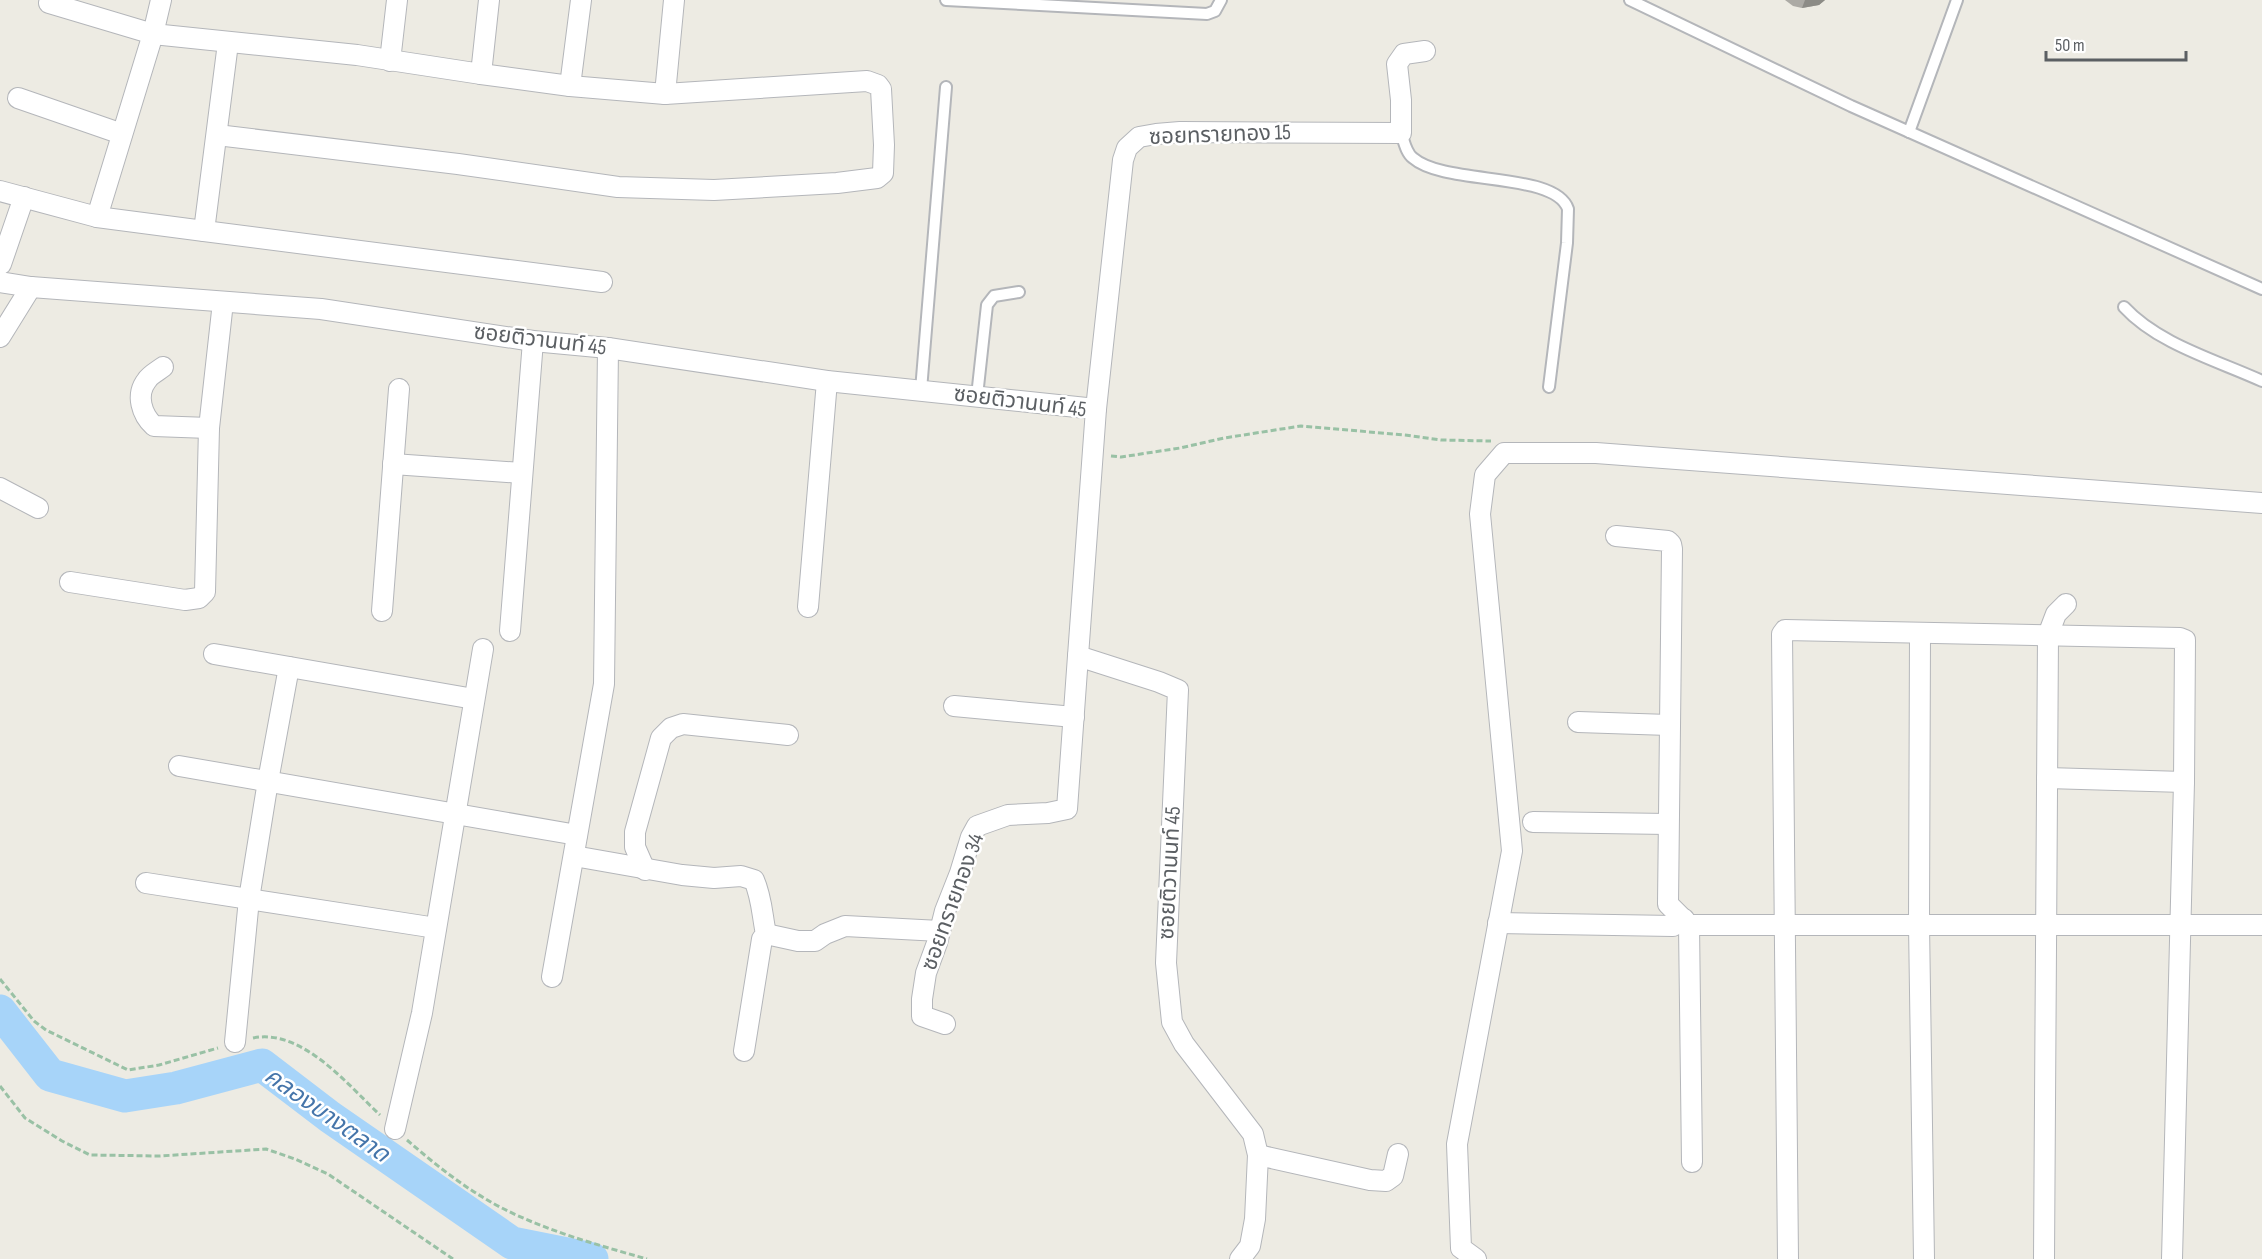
<svg xmlns="http://www.w3.org/2000/svg" width="2262" height="1259" viewBox="0 0 2262 1259" font-family="'Sofia Sans Condensed','Noto Sans Thai',sans-serif">
<style>
.lines{fill:none;stroke-linecap:round;stroke-linejoin:round}
.river{stroke:#a7d4f9;stroke-width:33}
.service-casing{stroke:#b4b6ba;stroke-width:14}
.minor-casing{stroke:#b4b6ba;stroke-width:22}
.path{stroke:#99c1a5;stroke-width:3;stroke-dasharray:6 3;stroke-linecap:butt}
.service{stroke:#fff;stroke-width:10}
.minor{stroke:#fff;stroke-width:20}
.wall{fill:#acaaa5}
.shaded-wall{fill:#8c8b86}
.labels{text-anchor:middle;dominant-baseline:central;stroke-width:5;stroke-linejoin:round;paint-order:stroke}
.street-label{font-size:22px;fill:#5b5f63;stroke:#fff}
.water-label{font-size:24px;font-style:italic;fill:#4575aa;stroke:#fff}
</style>
<rect width="100%" height="100%" fill="#edebe3"/>
<g class="lines">
<path class="river" d="M0,1011L50,1075L125,1096L176,1088L262,1065L330,1117L512,1243L592,1259"/>
<defs>
<g id="service">
<path d="M946,0L1207,14L1215,11L1221,0"/>
<path d="M1630,0L1851,106L2262,289"/>
<path d="M1909,132L1957,0"/>
<path d="M1401,133C1404,141 1406,153 1413,158C1445,186 1555,171 1568,209L1567,243L1549,387"/>
<path d="M2124,307C2158,344 2216,360 2262,381"/>
<path d="M921,390L946,87"/>
<path d="M977,396L987,305L994,296L1019,292"/>
</g>
<g id="minor">
<path d="M49,3L153,34L357,55L481,74L489,0"/>
<path d="M390,61L397,0"/>
<path d="M570,86L581,0"/>
<path d="M665,94L674,0"/>
<path d="M18,98L122,134"/>
<path d="M217,135L458,164L618,187L714,190L837,183L877,178L883,173L884,145L881,89L878,85L867,81L665,94L570,86L481,74"/>
<path d="M0,191L97,217L204,231L228,43"/>
<path d="M97,217L153,34L161,0"/>
<path d="M204,231L602,282"/>
<path d="M1,264L24,197"/>
<path d="M0,282L31,287L321,309L533,341L608,348L827,381L1096,409L1078,656L1159,682L1178,690L1166,963L1172,1022L1184,1044L1253,1134L1258,1155L1255,1219L1250,1246L1240,1259"/>
<path d="M0,337L31,287"/>
<path d="M163,367C158,371 150,375 147,380C135,395 142,415 154,426L209,428"/>
<path d="M1096,409L1123,160L1127,148L1139,137L1156,134L1180,132L1401,133V100L1397,64L1404,54L1425,51"/>
<path d="M393,464L522,473"/>
<path d="M0,488L38,508"/>
<path d="M1616,536L1668,541L1671,544L1672,549L1668,904L1689,925L1692,1162"/>
<path d="M70,582L185,600L199,598L205,592L209,428L223,302"/>
<path d="M808,607L827,381"/>
<path d="M382,611L399,389"/>
<path d="M510,631L533,341"/>
<path d="M1920,633L1919,924L1924,1259"/>
<path d="M214,654L474,699"/>
<path d="M954,706L1074,717"/>
<path d="M1578,722L1669,725"/>
<path d="M179,766L577,835"/>
<path d="M2047,778L2184,782"/>
<path d="M1533,822L1668,824"/>
<path d="M574,856L682,875L714,878L741,876L754,880C762,898 762,915 766,934L762,939L744,1051"/>
<path d="M645,870L635,847V832L661,738L671,728L683,724L788,735"/>
<path d="M146,883L436,928"/>
<path d="M1498,923L1673,926L1684,919"/>
<path d="M1689,925H2262"/>
<path d="M766,934L798,941H815L825,934L845,926L940,931"/>
<path d="M552,977L604,684L608,348"/>
<path d="M945,1024L922,1016V999L926,973L937,943L945,911L960,873L971,837L977,826L1008,815L1048,813L1067,809L1078,656"/>
<path d="M235,1042L249,899L268,781L289,667"/>
<path d="M395,1129L422,1013L483,649"/>
<path d="M1258,1155L1370,1180L1386,1181L1393,1176L1398,1154"/>
<path d="M1476,1259L1461,1248L1457,1144L1512,851L1480,514L1485,475L1504,453H1596L2262,503"/>
<path d="M1788,1259L1782,634L1785,630L2180,638L2185,640L2184,782L2172,1259"/>
<path d="M2044,1259L2048,635L2056,614L2066,604"/>
</g>
</defs>
<use href="#service" class="service-casing"/>
<use href="#minor" class="minor-casing"/>
<g class="path">
<path d="M1111,456L1121,457L1180,448L1224,438L1301,426L1405,435L1441,440L1491,441"/>
<path d="M0,979L34,1021L46,1030L128,1070L159,1065L218,1048"/>
<path d="M253,1038C302,1028 348,1085 380,1115"/>
<path d="M0,1086L25,1118L62,1141L90,1155L160,1156L266,1149L295,1159L328,1174L453,1259"/>
<path d="M407,1140C431,1161 457,1182 484,1198C532,1227 594,1244 647,1259"/>
</g>
<use href="#service" class="service"/>
<use href="#minor" class="minor"/>
</g>
<path class="wall" d="M1785,0H1825L1819,5L1802,8L1793,6Z"/>
<path class="shaded-wall" d="M1805,0H1825L1819,5L1802,8Z"/>
<g class="labels">
<g class="street-label">
<text transform="translate(1220 135) rotate(-2)">ซอยทรายทอง 15</text>
<text transform="translate(540 340) rotate(7)">ซอยติวานนท์ 45</text>
<text transform="translate(1020 402) rotate(7)">ซอยติวานนท์ 45</text>
<text transform="translate(1170 873) rotate(-87)">ซอยติวานนท์ 45</text>
<text transform="translate(953 902) rotate(-70)">ซอยทรายทอง 34</text>
</g>
<g class="water-label">
<text transform="translate(327 1115) rotate(35)">คลองบางตลาด</text>
</g>
</g>
<path d="M2046 51v9h140v-9" fill="none" stroke="#5b5f63" stroke-width="3"/>
<text x="2055" y="51" font-size="18" fill="#5b5f63" stroke="#ffffff" stroke-width="4.5" paint-order="stroke">50 m</text>
</svg>
